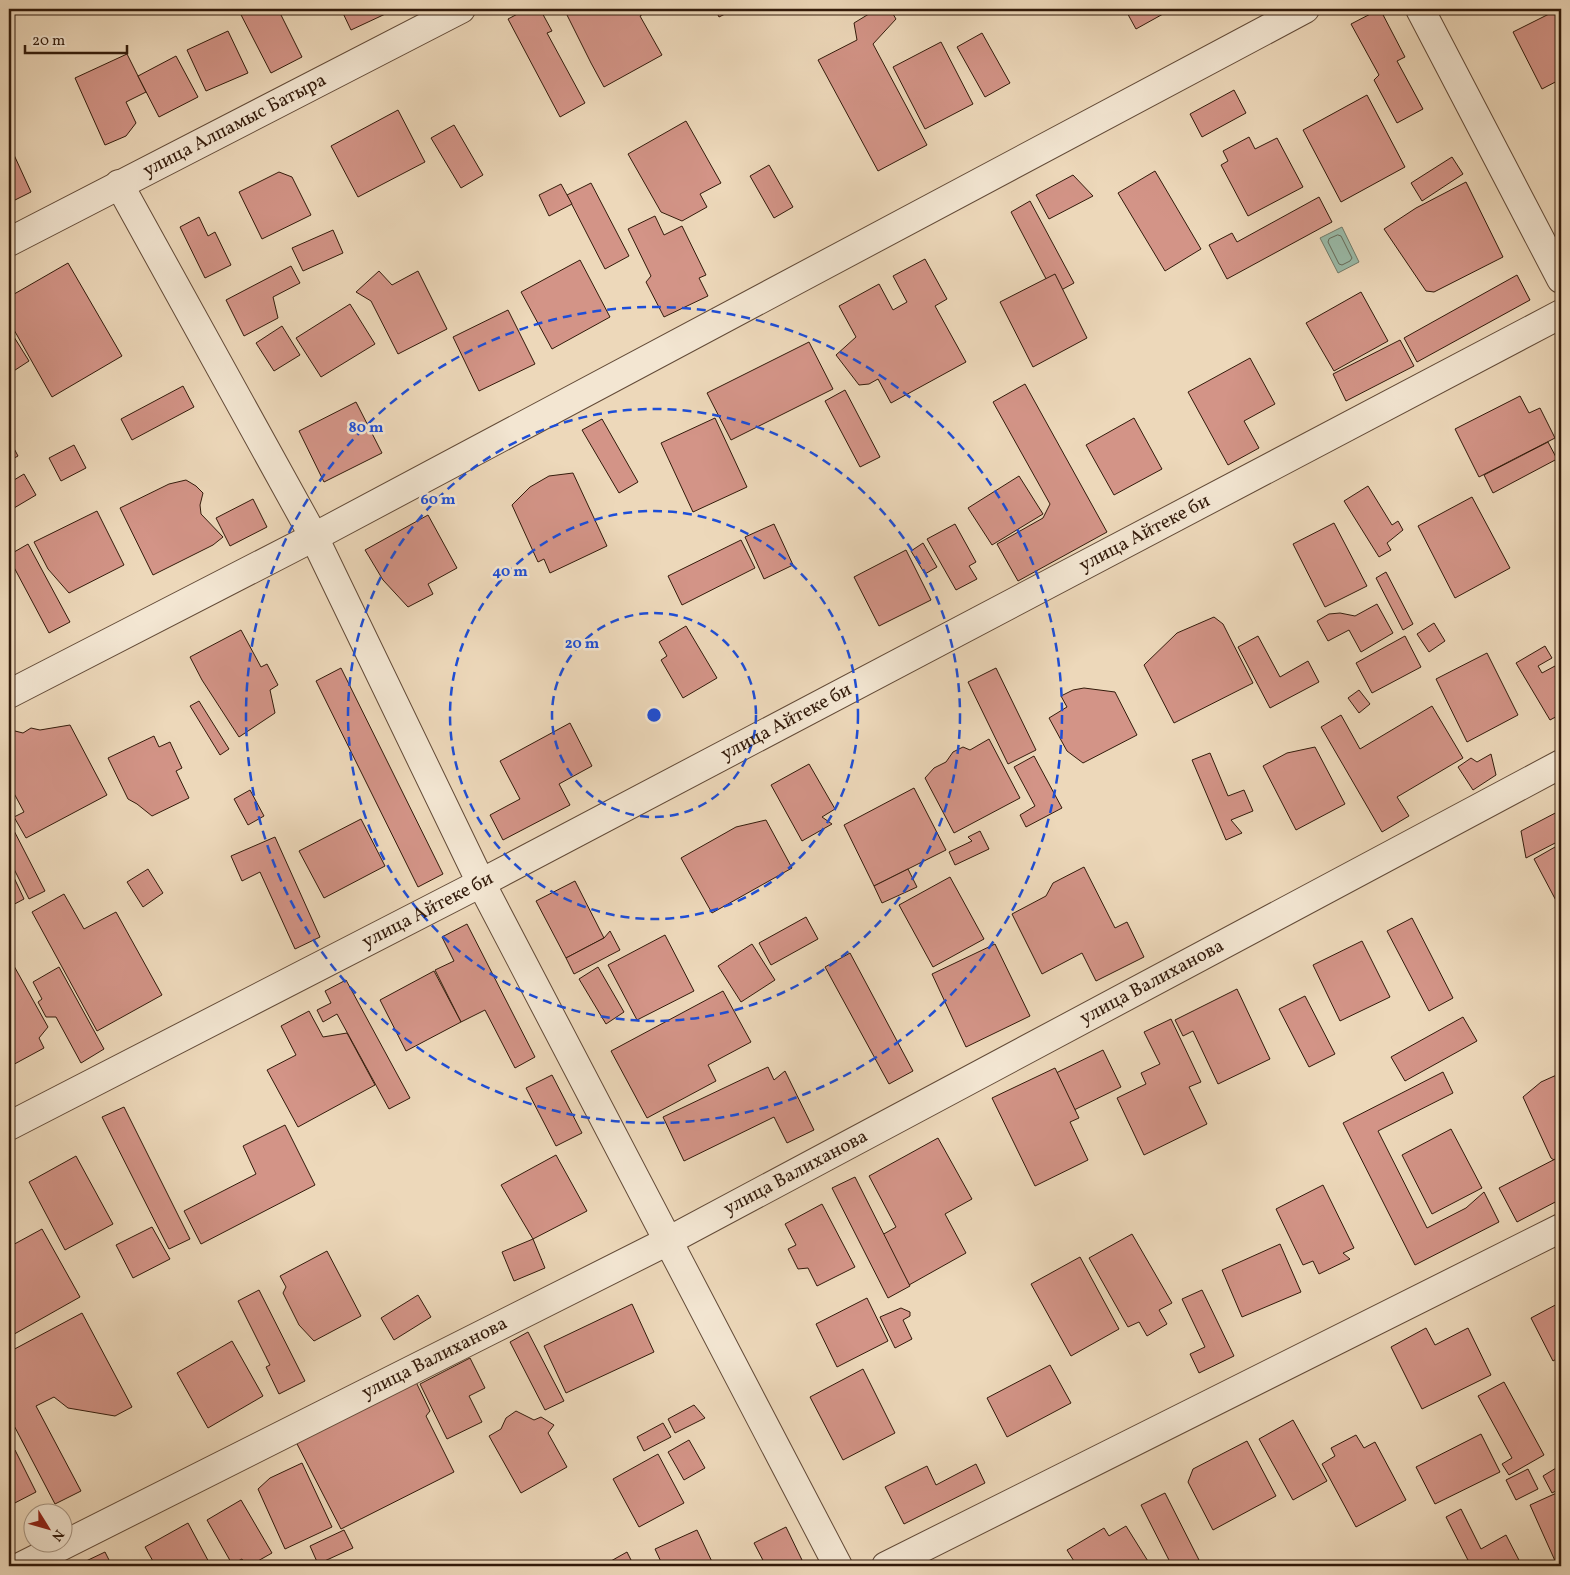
<svg xmlns="http://www.w3.org/2000/svg" width="1570" height="1575" viewBox="0 0 1570 1575" font-family="Vollkorn,serif">
<style>
.water{fill:#9abba9;stroke:#717b6a}
.lines{fill:none;stroke-linecap:round;stroke-linejoin:round}
.shore{stroke:#666b5a;stroke-width:1}
.building{fill:#d39487;stroke:#331b0b}
.minor-casing{stroke:#624a37;stroke-width:30}
.tertiary-casing{stroke:#624a37;stroke-width:30}
.minor{stroke:#f3e6d2;stroke-width:28}
.tertiary{stroke:#f3e6d2;stroke-width:28}
.ring{fill:none;stroke:#1d4ed8;stroke-width:2.5;stroke-dasharray:9 6}
.labels{text-anchor:middle;dominant-baseline:central;stroke-width:5;stroke-linejoin:round;paint-order:stroke}
.street-label{font-size:19px;fill:#331b0b;stroke:#f3e6d2}
.centre{fill:#1d4ed8;stroke:#f3e6d2;stroke-width:2.5}
.ring-label{font-size:15px;text-anchor:middle;font-weight:bold;fill:#1d4ed8;stroke:#f3e6d2;stroke-width:5;stroke-linejoin:round;paint-order:stroke}
</style>
<rect width="100%" height="100%" fill="#edd8ba"/>
<filter id="stains"><feTurbulence type="fractalNoise" baseFrequency=".004" numOctaves="4"/><feColorMatrix values="0 0 0 0 .2 0 0 0 0 .09 0 0 0 0 .02 0 0 0 .5 -.17"/></filter>
<radialGradient id="worn" r=".72"><stop offset=".6" stop-color="#630" stop-opacity="0"/><stop offset="1" stop-color="#630" stop-opacity=".3"/></radialGradient>
<path class="water" d="M1342,227L1359,262L1338,273L1320,238Z"/>
<g class="lines">
<path class="shore" d="M1338,235L1341,236L1352,258L1350,261L1342,265L1339,264L1328,242L1329,239Z"/>
</g>
<g class="building">
<path d="M238,9H278L302,57L271,73Z"/>
<path d="M341,9H396L351,30Z"/>
<path d="M527,9H540L552,31L547,33L585,103L560,117L508,19Z"/>
<path d="M564,9H651L640,16L662,55L604,87L591,63Z"/>
<path d="M715,9H735L719,17Z"/>
<path d="M877,9H890L896,19L873,44L927,145L878,171L818,60L857,40L854,23Z"/>
<path d="M1125,9H1172L1136,29Z"/>
<path d="M1380,9L1405,57L1397,61L1423,109L1397,123L1374,80L1379,75L1351,24Z"/>
<path d="M1559,9H1561V79L1542,89L1513,32Z"/>
<path d="M228,31L248,73L206,91L187,50Z"/>
<path d="M982,33L1010,83L985,97L957,47Z"/>
<path d="M941,42L973,104L925,129L893,67Z"/>
<path d="M127,54L146,92L126,102L136,123L126,136L105,145L75,78Z"/>
<path d="M176,56L198,97L159,117L138,76Z"/>
<path d="M1234,90L1246,113L1202,137L1190,114Z"/>
<path d="M1367,95L1405,167L1341,202L1303,130Z"/>
<path d="M398,110L425,162L358,197L331,146Z"/>
<path d="M686,121L721,183L700,194L707,207L682,221L661,212L628,154Z"/>
<path d="M454,125L483,175L461,188L431,138Z"/>
<path d="M1249,137L1255,149L1277,138L1303,187L1248,216L1221,165L1228,161L1223,151Z"/>
<path d="M9,144L31,192L9,203Z"/>
<path d="M1452,157L1463,174L1422,201L1411,183Z"/>
<path d="M769,165L793,207L774,218L750,176Z"/>
<path d="M1155,171L1201,249L1165,271L1118,193Z"/>
<path d="M279,172L292,177L311,215L262,239L239,192Z"/>
<path d="M1073,175L1093,196L1049,219L1036,195Z"/>
<path d="M1466,182L1503,257L1434,292L1426,291L1384,229L1416,208Z"/>
<path d="M591,183L629,256L605,269L567,195Z"/>
<path d="M561,184L572,204L549,216L539,195Z"/>
<path d="M1319,197L1332,222L1227,279L1209,245L1232,233L1237,242Z"/>
<path d="M1030,201L1074,283L1054,294L1011,212Z"/>
<path d="M655,216L664,235L682,226L706,275L699,278L708,296L664,317L646,282L651,276L628,229Z"/>
<path d="M199,217L208,236L215,232L231,265L205,278L180,227Z"/>
<path d="M333,230L343,253L303,271L292,248Z"/>
<path d="M925,259L947,299L935,306L966,362L891,403L878,379L869,384L859,385L836,355L856,337L839,306L879,284L893,310L907,302L893,276Z"/>
<path d="M580,260L610,317L552,349L521,292Z"/>
<path d="M68,263L122,356L52,397L9,321V297Z"/>
<path d="M291,266L300,283L273,297L278,318L244,336L226,300Z"/>
<path d="M379,271L392,285L418,271L447,329L398,354L371,301L356,292Z"/>
<path d="M1055,274L1087,338L1033,367L1000,302Z"/>
<path d="M1517,275L1530,300L1417,362L1404,338Z"/>
<path d="M1361,292L1388,341L1334,371L1306,323Z"/>
<path d="M350,304L375,344L321,377L296,338Z"/>
<path d="M508,310L535,364L479,391L453,337Z"/>
<path d="M282,326L300,355L274,371L256,343Z"/>
<path d="M9,329L29,361L9,374Z"/>
<path d="M1400,340L1414,366L1346,401L1333,374Z"/>
<path d="M809,342L833,389L731,440L707,393Z"/>
<path d="M1250,358L1275,404L1244,421L1259,448L1228,465L1188,392Z"/>
<path d="M1025,384L1107,532L1018,581L997,544L1043,518L1050,504L993,402Z"/>
<path d="M183,386L194,407L132,440L121,419Z"/>
<path d="M845,390L880,457L860,467L825,401Z"/>
<path d="M1520,396L1529,413L1540,408L1555,438L1479,477L1455,429Z"/>
<path d="M356,402L382,453L324,482L299,431Z"/>
<path d="M715,418L747,487L693,512L661,443Z"/>
<path d="M1134,418L1162,469L1114,495L1086,445Z"/>
<path d="M602,419L638,482L619,493L582,430Z"/>
<path d="M9,439L18,456L9,461Z"/>
<path d="M1548,442L1557,459L1493,493L1484,475Z"/>
<path d="M74,445L86,468L61,481L49,458Z"/>
<path d="M573,473L607,546L550,573L544,559L538,562L512,505L530,487L549,476Z"/>
<path d="M24,474L36,495L9,511V483Z"/>
<path d="M1019,476L1043,514L992,545L968,508Z"/>
<path d="M186,480L196,486L203,493L200,505L201,514L223,537L213,545L153,575L120,508L169,484Z"/>
<path d="M1368,486L1392,525L1398,521L1403,530L1387,543L1391,550L1379,557L1344,501Z"/>
<path d="M1472,497L1510,568L1455,598L1418,526Z"/>
<path d="M253,499L267,527L230,546L216,518Z"/>
<path d="M97,511L124,565L69,593L48,569L34,542Z"/>
<path d="M428,515L457,568L428,584L433,594L408,607L383,580L365,550Z"/>
<path d="M1334,523L1367,586L1325,607L1293,544Z"/>
<path d="M774,524L793,565L764,579L745,537Z"/>
<path d="M955,524L976,562L969,566L977,579L956,590L927,539Z"/>
<path d="M741,540L755,568L682,605L668,576Z"/>
<path d="M923,543L937,567L925,574L911,551Z"/>
<path d="M28,544L70,622L49,633L9,558V555Z"/>
<path d="M906,550L931,600L879,626L854,577Z"/>
<path d="M1386,572L1413,624L1403,630L1376,578Z"/>
<path d="M1377,604L1393,633L1361,652L1349,630L1328,641L1317,621L1329,614L1340,613L1355,616Z"/>
<path d="M9,614L14,624L9,627Z"/>
<path d="M1214,617L1223,624L1253,683L1174,723L1144,665L1177,633Z"/>
<path d="M1434,623L1445,641L1429,652L1417,634Z"/>
<path d="M686,626L717,678L683,698L661,660L667,656L659,642Z"/>
<path d="M241,630L261,667L267,664L278,685L270,690L275,713L239,737L202,680L190,657Z"/>
<path d="M1258,636L1280,677L1308,661L1319,682L1270,708L1238,647Z"/>
<path d="M1405,636L1421,667L1372,693L1356,663Z"/>
<path d="M1545,646L1552,658L1538,666L1542,673L1555,666L1561,677V714L1550,720L1516,663Z"/>
<path d="M1487,653L1518,715L1467,742L1436,679Z"/>
<path d="M341,668L443,874L418,887L316,681Z"/>
<path d="M996,668L1036,750L1008,764L968,682Z"/>
<path d="M1084,688L1115,692L1137,735L1083,763L1067,751L1049,718L1067,707L1061,696L1073,690Z"/>
<path d="M1359,690L1370,704L1359,713L1348,698Z"/>
<path d="M199,701L229,749L220,755L190,706Z"/>
<path d="M1432,706L1463,758L1397,797L1409,816L1382,832L1321,727L1341,715L1360,749Z"/>
<path d="M570,723L592,766L559,784L570,805L503,840L490,815L520,799L500,761Z"/>
<path d="M70,725L107,795L26,838L14,817L24,812L9,784V735L15,731L23,733L31,728L40,730Z"/>
<path d="M154,736L159,747L170,742L182,768L176,771L189,798L152,816L137,804L128,799L108,758Z"/>
<path d="M989,739L1020,798L954,833L925,778L934,768L946,762L953,752L963,747L970,750Z"/>
<path d="M1315,747L1345,804L1296,830L1263,766L1287,753Z"/>
<path d="M1210,753L1228,796L1244,790L1253,811L1231,820L1242,833L1226,840L1192,760Z"/>
<path d="M1491,754L1496,775L1473,790L1458,767L1471,758L1477,762Z"/>
<path d="M1034,756L1062,808L1026,827L1020,815L1035,806L1014,767Z"/>
<path d="M809,764L835,809L822,817L832,824L802,841L771,785Z"/>
<path d="M914,788L946,850L874,886L844,825Z"/>
<path d="M250,790L264,816L248,825L234,799Z"/>
<path d="M1561,810V840L1526,858L1521,831Z"/>
<path d="M361,819L385,866L324,898L299,851Z"/>
<path d="M766,820L792,868L712,913L681,858L736,827Z"/>
<path d="M9,821L45,891L29,899L9,859Z"/>
<path d="M980,831L989,849L955,865L949,852L972,841L968,837Z"/>
<path d="M275,837L320,937L295,949L260,872L242,881L231,856Z"/>
<path d="M1555,847L1561,859V910L1534,859Z"/>
<path d="M9,867L24,899L9,907Z"/>
<path d="M1084,867L1115,928L1127,922L1144,957L1096,981L1082,953L1042,974L1012,914L1046,896L1053,883Z"/>
<path d="M148,869L163,893L143,907L127,882Z"/>
<path d="M908,869L917,887L882,903L874,886Z"/>
<path d="M950,877L984,939L933,967L899,905Z"/>
<path d="M575,881L604,938L566,958L536,901Z"/>
<path d="M64,894L84,929L116,912L162,995L97,1031L32,912Z"/>
<path d="M806,917L818,939L771,965L759,943Z"/>
<path d="M1412,918L1453,998L1429,1011L1387,931Z"/>
<path d="M467,924L535,1057L515,1068L485,1010L461,1022L435,970L454,961L442,937Z"/>
<path d="M610,931L620,950L574,974L566,958L604,938Z"/>
<path d="M665,935L694,991L637,1020L608,965Z"/>
<path d="M1362,941L1390,997L1340,1021L1313,965Z"/>
<path d="M752,944L775,980L741,1002L718,966Z"/>
<path d="M995,944L1030,1016L966,1047L932,974Z"/>
<path d="M850,953L913,1071L889,1084L825,967Z"/>
<path d="M14,966L48,1027L39,1038L44,1048L9,1067V969Z"/>
<path d="M59,967L104,1049L81,1063L56,1017H46L38,1002L42,999L33,982Z"/>
<path d="M598,967L624,1012L606,1024L579,979Z"/>
<path d="M434,971L461,1022L406,1051L380,1000Z"/>
<path d="M346,980L410,1098L389,1109L337,1014L323,1022L317,1010L331,1003L325,991Z"/>
<path d="M1237,989L1270,1059L1218,1084L1193,1031L1183,1036L1175,1020Z"/>
<path d="M723,991L751,1042L708,1065L716,1081L647,1118L611,1051Z"/>
<path d="M1305,996L1335,1054L1309,1067L1279,1009Z"/>
<path d="M309,1011L323,1037L347,1033L375,1085L298,1127L267,1070L296,1055L281,1026Z"/>
<path d="M1463,1017L1477,1041L1405,1081L1391,1057Z"/>
<path d="M1171,1019L1201,1082L1189,1087L1207,1124L1144,1155L1117,1098L1146,1084L1141,1073L1160,1064L1144,1032Z"/>
<path d="M1103,1050L1121,1087L1074,1110L1056,1073Z"/>
<path d="M768,1067L774,1080L785,1071L814,1130L787,1143L774,1117L684,1161L663,1117Z"/>
<path d="M1055,1068L1079,1118L1070,1122L1088,1160L1035,1186L992,1098Z"/>
<path d="M1443,1072L1453,1093L1378,1131L1427,1228L1466,1208L1484,1192L1499,1222L1415,1265L1343,1123Z"/>
<path d="M1561,1073V1156L1554,1160L1551,1158L1523,1097L1541,1082Z"/>
<path d="M552,1075L582,1133L556,1146L526,1088Z"/>
<path d="M124,1107L190,1239L169,1249L102,1117Z"/>
<path d="M285,1125L315,1185L201,1244L184,1211L256,1174L243,1146Z"/>
<path d="M1451,1129L1482,1188L1432,1214L1402,1155Z"/>
<path d="M938,1138L972,1199L945,1214L966,1253L909,1285L882,1235L896,1227L869,1176Z"/>
<path d="M556,1155L587,1211L533,1239L501,1185Z"/>
<path d="M76,1156L113,1224L65,1250L29,1182Z"/>
<path d="M1561,1156V1199L1517,1222L1499,1188Z"/>
<path d="M855,1177L910,1286L888,1298L832,1188Z"/>
<path d="M1323,1185L1354,1248L1343,1253L1350,1259L1319,1274L1313,1261L1303,1265L1276,1209Z"/>
<path d="M822,1204L855,1267L817,1286L808,1268L798,1269L788,1249L796,1245L785,1224Z"/>
<path d="M152,1227L170,1259L133,1278L116,1245Z"/>
<path d="M42,1229L80,1297L9,1337V1247Z"/>
<path d="M1132,1234L1172,1303L1159,1310L1167,1324L1147,1336L1139,1322L1128,1327L1089,1258Z"/>
<path d="M533,1239L545,1268L514,1281L502,1252Z"/>
<path d="M1280,1244L1301,1292L1242,1317L1222,1270Z"/>
<path d="M327,1251L361,1316L314,1341L299,1325L283,1293L286,1287L280,1276Z"/>
<path d="M1080,1257L1119,1329L1071,1356L1031,1284Z"/>
<path d="M259,1290L305,1381L279,1394L266,1367L270,1365L238,1301Z"/>
<path d="M1202,1290L1234,1356L1199,1373L1190,1354L1205,1347L1182,1299Z"/>
<path d="M418,1295L431,1317L394,1340L381,1318Z"/>
<path d="M867,1298L888,1341L837,1367L816,1324Z"/>
<path d="M1561,1302V1356L1553,1361L1531,1318Z"/>
<path d="M632,1304L654,1352L566,1393L544,1346Z"/>
<path d="M901,1308L910,1312V1316L903,1320L912,1339L895,1348L880,1317Z"/>
<path d="M82,1313L132,1407L115,1416L68,1408L54,1397L36,1406L81,1491L55,1504L9,1416V1352Z"/>
<path d="M1426,1328L1435,1345L1468,1328L1491,1375L1422,1409L1391,1347Z"/>
<path d="M528,1332L564,1401L545,1410L510,1342Z"/>
<path d="M232,1341L263,1396L208,1428L177,1373Z"/>
<path d="M470,1358L485,1388L469,1396L482,1422L447,1439L420,1384Z"/>
<path d="M1050,1365L1071,1403L1007,1437L987,1398Z"/>
<path d="M863,1369L895,1433L843,1460L810,1397Z"/>
<path d="M415,1380L430,1411L426,1416L454,1472L341,1529L295,1440Z"/>
<path d="M1504,1382L1544,1455L1509,1475L1502,1464L1512,1458L1478,1396Z"/>
<path d="M694,1405L705,1418L675,1433L668,1419Z"/>
<path d="M516,1411L534,1420L541,1417L554,1425L548,1433L567,1467L521,1493L489,1436L501,1429L506,1418Z"/>
<path d="M1293,1420L1327,1481L1293,1500L1259,1439Z"/>
<path d="M663,1423L671,1437L644,1451L637,1437Z"/>
<path d="M1481,1434L1500,1472L1435,1504L1416,1467Z"/>
<path d="M1356,1435L1364,1448L1375,1442L1406,1500L1356,1527L1322,1464L1335,1456L1331,1448Z"/>
<path d="M689,1440L705,1468L684,1480L668,1452Z"/>
<path d="M1247,1441L1276,1496L1213,1530L1188,1482L1193,1469Z"/>
<path d="M15,1450L36,1492L9,1506V1453Z"/>
<path d="M658,1454L684,1503L639,1527L613,1479Z"/>
<path d="M302,1463L332,1527L285,1549L258,1489L270,1478Z"/>
<path d="M976,1464L985,1483L904,1524L885,1487L927,1466L936,1485Z"/>
<path d="M1561,1465V1488L1552,1493L1543,1476Z"/>
<path d="M1528,1469L1538,1489L1516,1500L1506,1480Z"/>
<path d="M1561,1491V1561L1556,1563L1530,1505Z"/>
<path d="M1165,1493L1199,1560L1188,1565L1189,1566H1172L1141,1505Z"/>
<path d="M241,1500L272,1553L249,1566H246L242,1559L232,1564L207,1520Z"/>
<path d="M1461,1509L1481,1549L1506,1535L1522,1566H1471L1446,1517Z"/>
<path d="M188,1523L211,1566H149L154,1563L145,1547Z"/>
<path d="M1126,1526L1151,1566H1077L1067,1550L1104,1528L1109,1536Z"/>
<path d="M786,1527L802,1560L789,1566H766L754,1543Z"/>
<path d="M344,1530L353,1548L318,1564L310,1546Z"/>
<path d="M697,1530L714,1566H663L655,1549Z"/>
<path d="M105,1552L112,1566H86L84,1562Z"/>
<path d="M627,1552L634,1566H602Z"/>
</g>
<g class="lines">
<defs>
<g id="minor">
<path d="M1420,9L1561,279"/>
<path d="M119,184L314,537L481,883L838,1566"/>
<path d="M9,694L314,537L1305,9"/>
<path id="s1" d="M9,1126L481,883L1561,314"/>
<path d="M886,1566L1561,1228"/>
</g>
<g id="tertiary">
<path id="s2" d="M9,242L461,9"/>
<path id="s3" d="M22,1566L668,1241L1561,764"/>
</g>
</defs>
<use href="#minor" class="minor-casing"/>
<use href="#tertiary" class="tertiary-casing"/>
<use href="#minor" class="minor"/>
<use href="#tertiary" class="tertiary"/>
</g>
<g class="ring">
<circle cx="654" cy="715" r="102"/>
<circle cx="654" cy="715" r="204"/>
<circle cx="654" cy="715" r="306"/>
<circle cx="654" cy="715" r="408"/>
</g>
<g class="labels">
<g class="street-label">
<text stroke="none"><textPath href="#s2" startOffset="254">улица Алпамыс Батыра</textPath></text>
<text stroke="none"><textPath href="#s1" startOffset="1281">улица Айтеке би</textPath></text>
<text stroke="none"><textPath href="#s1" startOffset="876">улица Айтеке би</textPath></text>
<text stroke="none"><textPath href="#s1" startOffset="471">улица Айтеке би</textPath></text>
<text stroke="none"><textPath href="#s3" startOffset="1272">улица Валиханова</textPath></text>
<text stroke="none"><textPath href="#s3" startOffset="868">улица Валиханова</textPath></text>
<text stroke="none"><textPath href="#s3" startOffset="462">улица Валиханова</textPath></text>
</g>
</g>
<circle cx="654" cy="715" r="8" class="centre"/>
<g class="ring-label">
<text x="366" y="432">80 m</text>
<text x="438" y="504">60 m</text>
<text x="510" y="576">40 m</text>
<text x="582" y="648">20 m</text>
</g>
<rect width="1570" height="1575" fill="none" stroke="#edd8ba" stroke-width="30"/>
<rect x="10" y="10" width="1550" height="1555" fill="none" stroke="#331b0b" stroke-width="2.5"/>
<rect x="15" y="15" width="1540" height="1545" fill="none" stroke="#331b0b"/>
<g transform="translate(48 1528) rotate(127)"><circle r="24" fill="#f3e6d2" stroke="#a69582"/>
<path d="M0-4L9 19L0 12L-9 19Z" fill="#8f2418"/>
<text y="-8" font-size="14" font-weight="bold" text-anchor="middle" fill="#331b0b">N</text>
</g>
<path d="M25 45v8h102v-8" fill="none" stroke="#331b0b" stroke-width="2.5"/>
<text x="32" y="45" font-size="15" fill="#331b0b" stroke="#f3e6d2" stroke-width="4" paint-order="stroke">20 m</text>
<rect width="100%" height="100%" filter="url(#stains)"/>
<rect width="100%" height="100%" fill="url(#worn)"/>
</svg>
